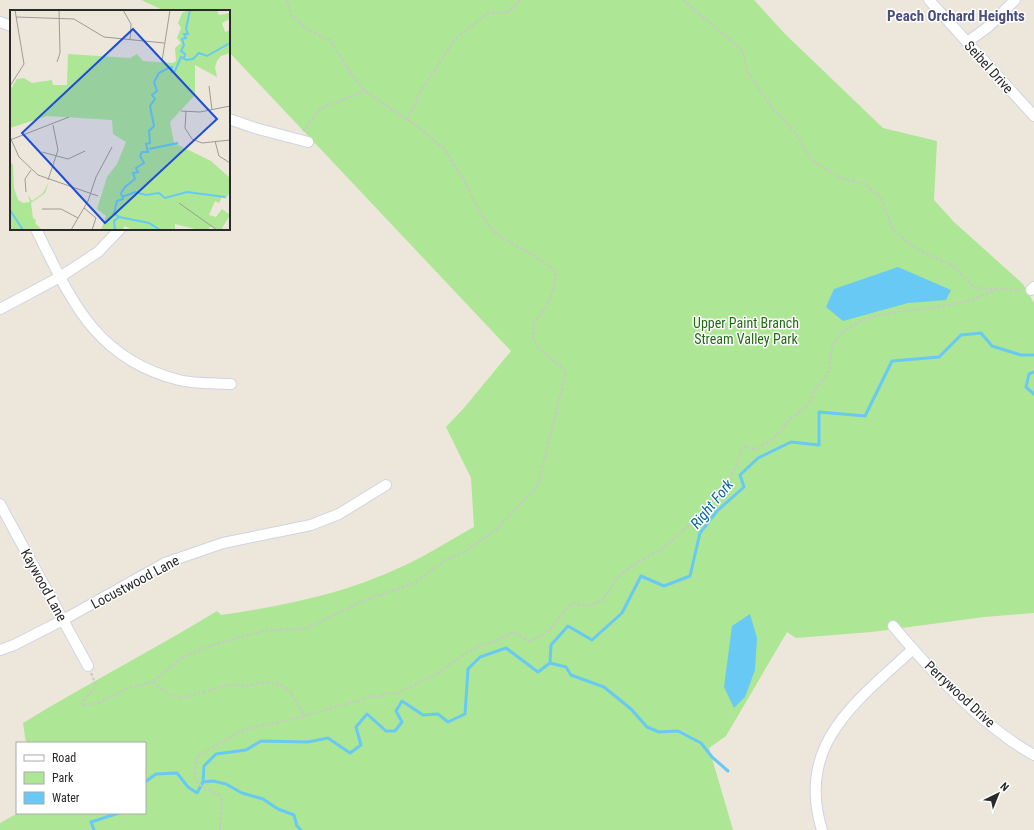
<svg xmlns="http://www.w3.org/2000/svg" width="1034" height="830" viewBox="0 0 1034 830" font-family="'Roboto Condensed',sans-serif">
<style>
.green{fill:#ade694}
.water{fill:#68c9f5}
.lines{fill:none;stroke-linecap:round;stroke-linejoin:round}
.stream{stroke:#68c9f5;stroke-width:3}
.street-casing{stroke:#d0d3e4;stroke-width:12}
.path{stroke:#c8c8c8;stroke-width:2;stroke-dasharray:3 2;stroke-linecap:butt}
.street{stroke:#fff;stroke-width:10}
.labels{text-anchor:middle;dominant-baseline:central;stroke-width:3;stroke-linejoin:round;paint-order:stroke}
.street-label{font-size:14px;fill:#2a2a2a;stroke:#fff}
.park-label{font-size:14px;fill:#246b16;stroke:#fff}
.neighbourhood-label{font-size:15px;font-weight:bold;fill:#484f7d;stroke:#fff}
.water-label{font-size:15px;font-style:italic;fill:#0665a1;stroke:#fff}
.inset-river{fill:none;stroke:#68c9f5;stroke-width:2}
.inset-road{fill:none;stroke:#9f9b94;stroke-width:1}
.view{fill:#1d4ed8;fill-opacity:0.15;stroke:#1d4ed8;stroke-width:2}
.inset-edge{fill:none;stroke:#2a2a2a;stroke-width:2}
</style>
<rect width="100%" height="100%" fill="#ede6db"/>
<path class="green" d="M141,0H754L785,34L883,128L937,141L934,200L954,222L1023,284L1034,303V613L984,617L872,632L796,638L787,632L726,736L709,748L733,830H0V823L18,813H145V743H26L23,723C87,684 153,650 217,611L221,615C282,606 345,594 401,567C426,556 450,540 474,527L471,478L446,427L464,408L511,351L229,52V11H165Z"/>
<g class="water">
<path d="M898,267L951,290L946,300L908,303L843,321L826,307L834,289Z"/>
<path d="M750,614L757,638L755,670L745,697L734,708L724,687L732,626Z"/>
</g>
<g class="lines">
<g class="stream">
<path d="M1034,372L1029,374L1026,387L1034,394"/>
<path d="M550,663L566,667L571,675L604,687L631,709L647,727L659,732L678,731L701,743L712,757L728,771"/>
<path d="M145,782L156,774L177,773L188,787L197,793L203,782L204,766L216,754L246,750L261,741L308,742L328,738L350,753L361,745L356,727L367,714L386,731H395L402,722L396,711L402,701L423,715L438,714L448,722L465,714L468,669L480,657L506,648L538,672L550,663L551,645L568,626L592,640L622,613L641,576L664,586L690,576L700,533L717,511L744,487L740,475L758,458L791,442L819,445V412L865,416L892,361L939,357L961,335L981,333L992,346L1021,355H1034"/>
<path d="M203,782L213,781L226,784L242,793L263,799L278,809L294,815L297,826L301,830"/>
<path d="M94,830L91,822L119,813"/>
</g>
<defs>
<g id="street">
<path d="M929,0L1034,116"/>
<path d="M0,22L11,26"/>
<path d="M967,42L988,27L1015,0"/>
<path d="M229,119L255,128L308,142"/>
<path d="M36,229C71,300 95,359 179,380C195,384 214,383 231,384"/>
<path d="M1031,290L1034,287"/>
<path d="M0,309L60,277L98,252L120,229"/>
<path d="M0,504L88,666"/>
<path d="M893,626C930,670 983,727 1034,755"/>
<path d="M0,650L14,645L63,620L165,563L223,543L311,525L339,514L386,485"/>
<path d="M822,830C795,744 857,701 913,649"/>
</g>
</defs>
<use href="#street" class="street-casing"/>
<g class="path">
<path d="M683,0L743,51L747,71L770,105L796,134L812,160L841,178L865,184L881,198L893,230L918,250L952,265L975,288L1021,290"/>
<path d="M407,120L421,91L455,39L488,13L508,12L521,0"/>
<path d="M303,131L321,108L365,91"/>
<path d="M91,673L96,685L81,705L98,703L128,688L153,682L181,658L209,646L263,631L307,628L363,601L414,583L445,560L464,552L496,530L538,485L566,372L539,348L533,338L534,322C549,306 554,293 556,271L535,256L497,235L480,213L464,180L444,149L421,129L365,91L353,76L330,40L308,30L291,15L287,0"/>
<path d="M153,682L169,694L182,698L232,684L247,686L265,682L279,684L289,690L305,716"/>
<path d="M220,830L222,801L219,795L198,784L194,774L197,756L243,730L305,716L373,696L380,697L387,693H398L435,675L455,660L479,646L493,642L514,632L529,641C551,636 557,617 572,603L587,606L602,601L618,577L633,565L665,547L685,529L705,509L719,490L729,483L742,449L745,446L751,449L759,448L774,438L790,419L809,404L814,391L830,370C824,308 908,313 949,305C967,302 983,296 999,288"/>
</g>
<use href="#street" class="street"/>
</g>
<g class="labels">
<g class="street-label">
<text transform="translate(989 67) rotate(48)">Seibel Drive</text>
<text transform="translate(135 582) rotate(-28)">Locustwood Lane</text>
<text transform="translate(44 585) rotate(61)">Kaywood Lane</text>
<text transform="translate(960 694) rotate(43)">Perrywood Drive</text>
</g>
<g class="park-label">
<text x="746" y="323">Upper Paint Branch<tspan x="746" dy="16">Stream Valley Park</tspan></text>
</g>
<g class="neighbourhood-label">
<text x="956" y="16">Peach Orchard Heights</text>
</g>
<g class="water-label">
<text transform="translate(712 504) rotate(-51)">Right Fork</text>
</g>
</g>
<g transform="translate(10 10)">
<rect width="220" height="220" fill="#ede6db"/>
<path d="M178,0H207L209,5L220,3V9L212,13L215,22L220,20V43L211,46L207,51L205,57L207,67L185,55V85L160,112L164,133L201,151L220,168V181L216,189L212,187L209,193L205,191L199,205L206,207L212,199L220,205L211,220L200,217L198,220H189L165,214V220H122L115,216L112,220H91L96,206L87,199L97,167L107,154L116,132L103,124L102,110L37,106L0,118V80L7,69L14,68L22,73L42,70L43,75H57L58,44L120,48L127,44L133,51L163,53L166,51L165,38L171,33L167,28L171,18L168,13L172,3ZM0,151L3,155L4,178L8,190L13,193L20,192L18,185L22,191L33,183L39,172L35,183L21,193L23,208L26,210L25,213L32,220H0Z" fill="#ade694"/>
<path class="inset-river" d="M174,48L175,44L171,41L174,35L172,29L176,28L174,24H178L176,19L180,0M139,139L168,133M112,187L125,182L136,185L149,183L155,188L177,182L215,187M0,200L13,220M109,207L139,213L150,220M105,220L104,211L109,207L104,203L107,191L113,189L111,183L115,177L125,169L123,163L128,162L126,158L134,153L130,146L132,142H138L136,134L140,133L139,121L144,116L140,96L145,89L142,85L147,81L144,72L149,63L160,57H162V62L165,61L171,47L176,50L183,49L189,43L197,46L220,33"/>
<path class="inset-road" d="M113,0L121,14L120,30M6,7L64,9L94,27L154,33M152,51L160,0M47,52L50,43L49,0M0,76L14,54L5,0M199,76L202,100M171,101L190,102L220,96M176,101L175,118L182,129L192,133L220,130M0,127L9,147L28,165L88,186M0,130L59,107M205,131L209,146L220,153M32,142L58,149L75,141M38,170L48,140L43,115M16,182L15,169L21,160M169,193L207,220M74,198L86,208L82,220M32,199H51L68,208M61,220L78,191L86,167L102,137"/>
<path class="view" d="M123,19L207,109L95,213L12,123Z"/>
<rect width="220" height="220" class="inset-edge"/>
</g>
<rect x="16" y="742" width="130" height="72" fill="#ffffff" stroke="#aaaaaa"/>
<rect x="24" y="755" width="20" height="6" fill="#ffffff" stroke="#aaaaaa"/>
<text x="52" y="762" font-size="12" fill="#2a2a2a">Road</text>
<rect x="24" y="772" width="20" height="12" fill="#ade694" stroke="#aaaaaa"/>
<text x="52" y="782" font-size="12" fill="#2a2a2a">Park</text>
<rect x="24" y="792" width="20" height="12" fill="#68c9f5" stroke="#aaaaaa"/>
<text x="52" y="802" font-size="12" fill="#2a2a2a">Water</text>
<g transform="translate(998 794) rotate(43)" stroke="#ffffff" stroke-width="3" paint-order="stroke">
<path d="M0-3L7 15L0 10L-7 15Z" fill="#2a2a2a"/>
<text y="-6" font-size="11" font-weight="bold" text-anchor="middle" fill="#2a2a2a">N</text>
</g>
</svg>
